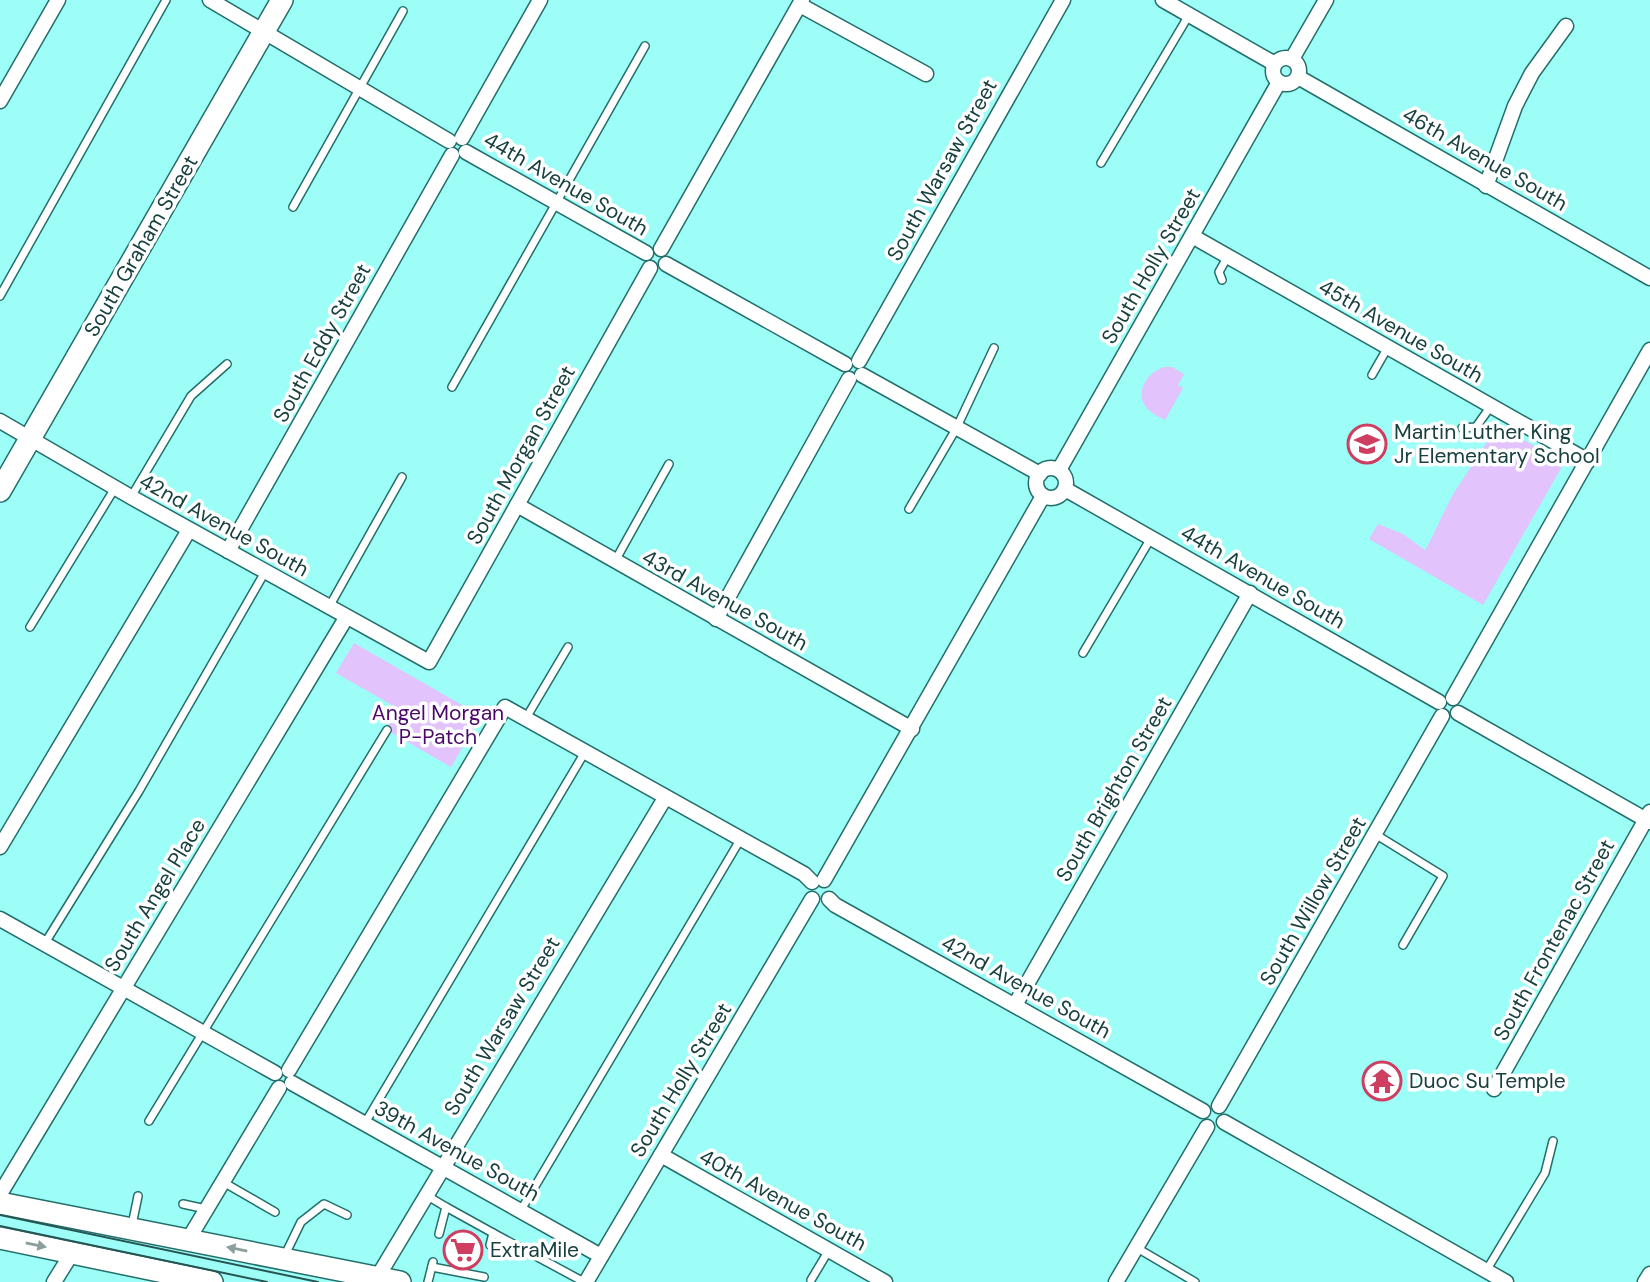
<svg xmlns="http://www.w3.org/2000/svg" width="1650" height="1282" viewBox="0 0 1650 1282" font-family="'DM Sans',sans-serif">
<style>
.green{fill:#e3c3fb}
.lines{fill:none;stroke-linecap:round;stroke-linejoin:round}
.lane-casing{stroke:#226f6b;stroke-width:10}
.street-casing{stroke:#226f6b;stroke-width:17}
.secondary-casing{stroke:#226f6b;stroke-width:24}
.lane{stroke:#fff;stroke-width:7}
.street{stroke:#fff;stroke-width:14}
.secondary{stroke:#fff;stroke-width:21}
.tram{stroke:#265553;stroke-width:2}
.oneway{fill:#8ba09e}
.labels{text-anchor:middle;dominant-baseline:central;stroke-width:7;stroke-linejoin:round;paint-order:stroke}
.street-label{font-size:21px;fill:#17403e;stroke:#fff}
.poi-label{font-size:21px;fill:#17403e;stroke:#fff;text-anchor:start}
.park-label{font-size:21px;fill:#4b086a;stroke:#fff}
</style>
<rect width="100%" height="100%" fill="#9dfdf7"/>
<g class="green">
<path d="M1164,367H1172L1184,374L1178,385L1183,388L1165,420C1160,417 1154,415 1150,411C1132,396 1146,372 1164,367Z"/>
<path d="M1497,425L1564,463L1483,605L1369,539L1378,524L1403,534L1425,550C1436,531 1444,510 1455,491C1469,469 1484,448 1497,425Z"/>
<path d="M354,643L481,716L451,767L385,729L397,708L336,673Z"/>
</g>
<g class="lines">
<defs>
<g id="lane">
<path d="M1101,163L1189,15"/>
<path d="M293,207L403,11"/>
<path d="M1222,280L1219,272L1228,256"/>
<path d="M0,296L166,0"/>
<path d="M1372,375L1388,347"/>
<path d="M452,387L645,46"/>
<path d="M1462,428L1476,427L1491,406"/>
<path d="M131,497L191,396L227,364"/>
<path d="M909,509L956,429L994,348"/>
<path d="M615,561L669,464"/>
<path d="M329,607L402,477"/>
<path d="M30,627L115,488"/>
<path d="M1083,653L1151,538"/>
<path d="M526,718L568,647"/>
<path d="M1375,834L1443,876L1403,945"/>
<path d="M45,943L139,791L265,572"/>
<path d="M149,1121L387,730"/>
<path d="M365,1123L585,752"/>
<path d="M223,1182L275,1212"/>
<path d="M426,1195L446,1207"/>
<path d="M183,1204L206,1209"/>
<path d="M521,1210L740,840"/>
<path d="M132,1225L138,1196"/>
<path d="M439,1234L446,1207L493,1233"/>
<path d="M490,1245L493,1233L584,1282"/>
<path d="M1137,1248L1195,1282"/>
<path d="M285,1255L301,1222L324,1204L347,1215"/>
<path d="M432,1267L484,1277"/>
<path d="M1486,1271L1545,1173L1553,1141"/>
<path d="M811,1280L829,1250"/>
<path d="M428,1282L433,1262"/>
</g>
<g id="street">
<path d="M210,0L449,141"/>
<path d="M1163,0L1275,64"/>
<path d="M800,5L926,74"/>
<circle cx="1286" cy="71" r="13"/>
<path d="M1292,59L1326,0"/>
<path d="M1298,77L1650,278"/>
<path d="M0,101L58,0"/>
<path d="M462,138L540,0"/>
<path d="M466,152L646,253"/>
<path d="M1486,186L1515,106L1532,73L1566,26"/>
<path d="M1192,236L1588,461"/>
<path d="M661,249L802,0"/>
<path d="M666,264L845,364"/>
<path d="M859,361L1063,0"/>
<path d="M862,375L1040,474"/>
<path d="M0,421L131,497L429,662L650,268"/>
<circle cx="1051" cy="483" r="15"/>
<path d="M1059,470L1279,82"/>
<path d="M1065,489L1439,702"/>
<path d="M517,505L912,729"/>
<path d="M228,551L452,155"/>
<path d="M716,619L849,379"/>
<path d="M1453,698L1650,350"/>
<path d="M1458,713L1650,822"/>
<path d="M0,847L189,530"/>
<path d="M824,880L1043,496"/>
<path d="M829,899L835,905L1203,1111"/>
<path d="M0,919L275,1073"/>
<path d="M1015,1005L1250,593"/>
<path d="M289,1070L505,707L804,874L812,882"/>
<path d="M292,1083L601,1256"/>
<path d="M1494,1089L1650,812"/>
<path d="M1219,1106L1442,716"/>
<path d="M1224,1122L1506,1282"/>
<path d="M661,1155L885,1282"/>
<path d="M0,1194L346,618"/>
<path d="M188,1240L279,1088"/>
<path d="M377,1278L665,798"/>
<path d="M54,1282L72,1253"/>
<path d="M586,1282L812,899"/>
<path d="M1116,1282L1207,1127"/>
<path d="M1645,1282L1650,1274"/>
</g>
<g id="secondary">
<path d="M0,491L282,0"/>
<path d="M0,1203L400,1282"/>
<path d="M0,1238L212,1282"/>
</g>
</defs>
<use href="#lane" class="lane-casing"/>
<use href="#street" class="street-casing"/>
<use href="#secondary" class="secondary-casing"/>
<use href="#lane" class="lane"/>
<use href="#street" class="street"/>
<use href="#secondary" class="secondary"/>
<g class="tram">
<path d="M0,1215L318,1282"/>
<path d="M0,1226L267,1282"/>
</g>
</g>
<defs><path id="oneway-solid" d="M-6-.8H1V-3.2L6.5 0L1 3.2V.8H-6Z" transform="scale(1.75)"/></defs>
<g class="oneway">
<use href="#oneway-solid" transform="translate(36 1245) rotate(12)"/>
<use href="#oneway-solid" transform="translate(237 1249) rotate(-169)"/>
</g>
<defs>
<symbol id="school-ring" viewBox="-11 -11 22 22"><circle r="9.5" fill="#fff" stroke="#cd3e61" stroke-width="1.5"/><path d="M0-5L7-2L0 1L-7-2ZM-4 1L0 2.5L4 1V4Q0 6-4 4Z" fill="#cd3e61"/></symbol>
<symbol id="temple-ring" viewBox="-11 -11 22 22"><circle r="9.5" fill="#fff" stroke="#cd3e61" stroke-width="1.5"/><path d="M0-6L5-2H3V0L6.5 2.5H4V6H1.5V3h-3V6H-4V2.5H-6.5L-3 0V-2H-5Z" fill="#cd3e61"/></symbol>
<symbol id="supermarket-ring" viewBox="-11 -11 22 22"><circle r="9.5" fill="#fff" stroke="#cd3e61" stroke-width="1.5"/><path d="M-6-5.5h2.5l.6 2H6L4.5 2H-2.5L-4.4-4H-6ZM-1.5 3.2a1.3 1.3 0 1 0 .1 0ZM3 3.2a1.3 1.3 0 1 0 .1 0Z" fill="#cd3e61"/></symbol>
</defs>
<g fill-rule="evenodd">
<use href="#school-ring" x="1345" y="422" width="44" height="44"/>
<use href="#temple-ring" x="1360" y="1059" width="44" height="44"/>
<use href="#supermarket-ring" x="441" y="1228" width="44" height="44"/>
</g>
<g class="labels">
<g class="street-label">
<text transform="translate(1485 159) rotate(30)">46th Avenue South</text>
<text transform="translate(942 170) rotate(-61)">South Warsaw Street</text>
<text transform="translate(566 184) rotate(30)">44th Avenue South</text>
<text transform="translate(141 246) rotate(-60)">South Graham Street</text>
<text transform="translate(1151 266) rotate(-60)">South Holly Street</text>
<text transform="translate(1401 331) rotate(30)">45th Avenue South</text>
<text transform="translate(322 343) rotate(-61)">South Eddy Street</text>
<text transform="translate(521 455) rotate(-61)">South Morgan Street</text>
<text transform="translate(224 525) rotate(29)">42nd Avenue South</text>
<text transform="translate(1263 577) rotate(30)">44th Avenue South</text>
<text transform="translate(725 600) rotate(29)">43rd Avenue South</text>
<text transform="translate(1114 789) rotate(-60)">South Brighton Street</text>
<text transform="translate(155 895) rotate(-59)">South Angel Place</text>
<text transform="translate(1313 901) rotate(-60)">South Willow Street</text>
<text transform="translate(1554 940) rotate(-61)">South Frontenac Street</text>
<text transform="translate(1026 987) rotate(29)">42nd Avenue South</text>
<text transform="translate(502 1026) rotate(-59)">South Warsaw Street</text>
<text transform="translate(681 1080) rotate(-59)">South Holly Street</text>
<text transform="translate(457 1151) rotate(29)">39th Avenue South</text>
<text transform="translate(783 1200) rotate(29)">40th Avenue South</text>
</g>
<g class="poi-label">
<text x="1394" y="432">Martin Luther King<tspan x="1394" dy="24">Jr Elementary School</tspan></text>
<text x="1409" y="1081">Duoc Su Temple</text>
<text x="490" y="1250">ExtraMile</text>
</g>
<g class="park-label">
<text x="438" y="713">Angel Morgan<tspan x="438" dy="24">P-Patch</tspan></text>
</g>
</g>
</svg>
